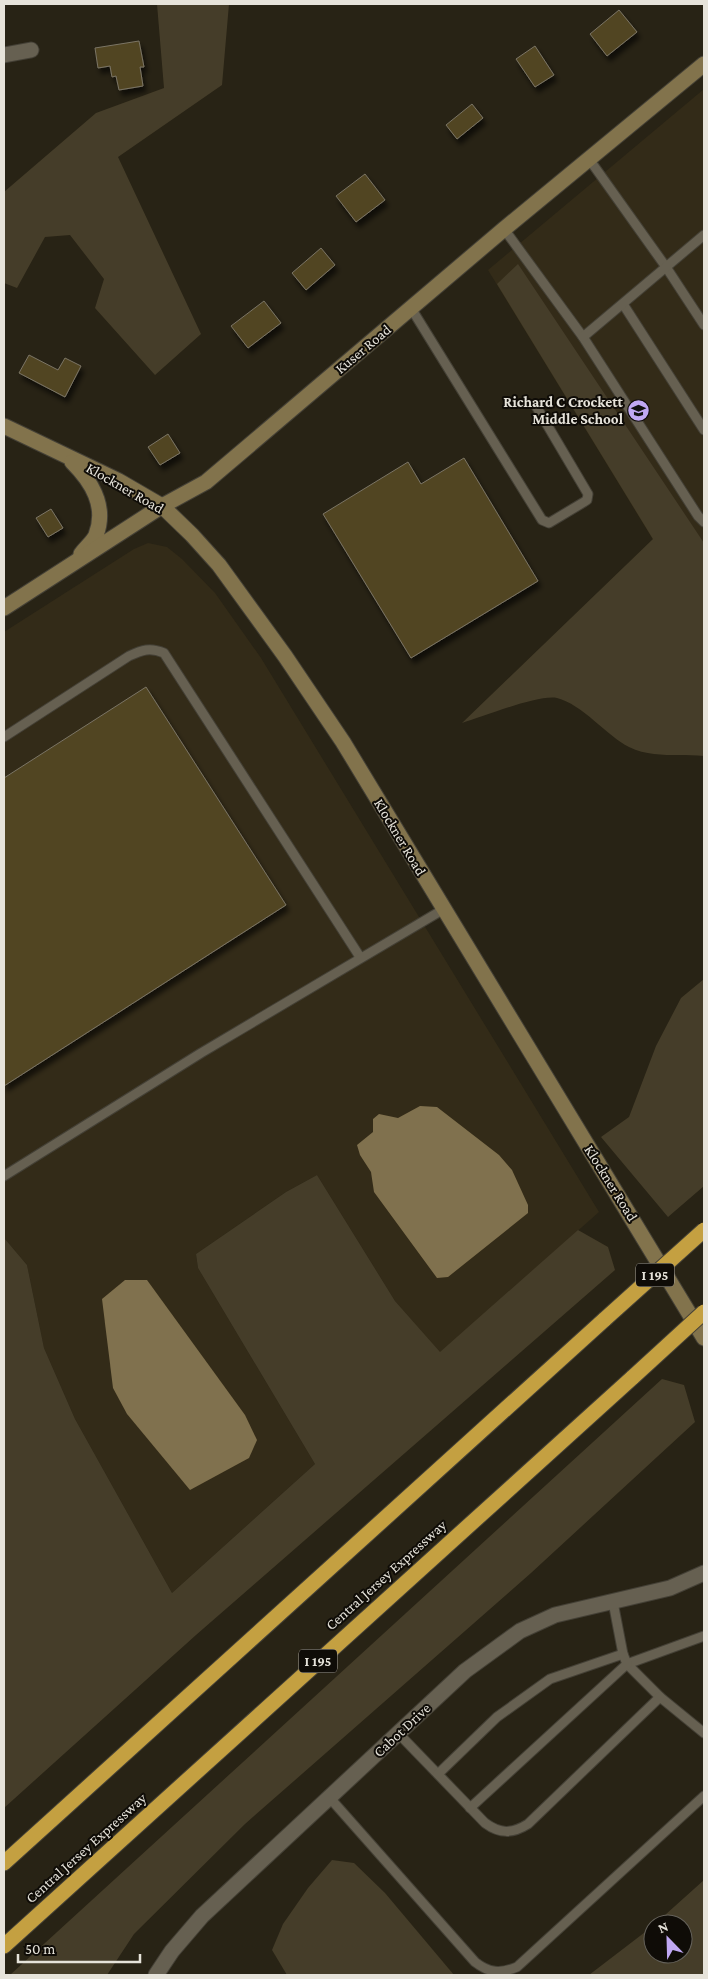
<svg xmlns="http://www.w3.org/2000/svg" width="708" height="1979" viewBox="0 0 708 1979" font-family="'Crimson Pro',serif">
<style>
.built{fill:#332b18}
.green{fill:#453d29}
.water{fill:#80714e}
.building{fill:#514422;stroke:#7b7565;filter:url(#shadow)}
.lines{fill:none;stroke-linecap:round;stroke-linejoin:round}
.lane-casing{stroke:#444036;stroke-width:11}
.street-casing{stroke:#444036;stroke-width:17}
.secondary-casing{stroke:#444036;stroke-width:17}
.highway-casing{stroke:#444036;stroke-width:17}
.lane{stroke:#666051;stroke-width:9}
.street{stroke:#666051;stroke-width:15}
.secondary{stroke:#82734c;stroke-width:15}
.highway{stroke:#c4a041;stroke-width:15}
.highway-bridge-casing{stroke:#444036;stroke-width:17;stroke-linecap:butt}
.highway-bridge{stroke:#c4a041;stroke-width:15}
.labels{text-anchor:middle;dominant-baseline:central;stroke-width:4;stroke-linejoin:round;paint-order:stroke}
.shield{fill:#0f0c07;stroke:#a6a29b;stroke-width:1}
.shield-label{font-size:14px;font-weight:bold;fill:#e6e3da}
.street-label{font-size:15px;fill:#e6e3da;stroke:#0f0c07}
.poi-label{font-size:15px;font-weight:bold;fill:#e6e3da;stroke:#0f0c07;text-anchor:end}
</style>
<defs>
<filter id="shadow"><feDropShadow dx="3" dy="5.5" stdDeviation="2.5" flood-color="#0009"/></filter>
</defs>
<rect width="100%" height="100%" fill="#282315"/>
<g class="built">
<path d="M704,89V623L488,270Z"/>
<path d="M148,543L167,547L182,559L215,593L261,658L599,1212L440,1353L395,1301L317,1175L286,1192L196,1254L198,1268L315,1464L172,1593L75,1419L44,1348L27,1265L5,1239H4V632L134,549Z"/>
</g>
<g class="green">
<path d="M157,4H229L222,85L118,157L201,334L155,375L95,308L104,279L70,235L45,237L17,288L4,283V192L96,113L164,88Z"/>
<path d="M518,264L704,543V756C679,753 654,759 629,747C607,736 582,704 557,698C539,694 482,717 462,723L653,539L497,284Z"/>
<path d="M704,979V1186L668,1217L601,1137L629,1117L656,1046L681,998Z"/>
<path d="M317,1175L395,1301L440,1352L578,1230L608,1247L615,1270L196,1635L4,1808V1239H5L27,1265L44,1348L75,1419L172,1593L315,1464L198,1268L196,1254L286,1192Z"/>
<path d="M662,1379L684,1385L695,1422L531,1573L245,1824L134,1934L107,1975H10Z"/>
<path d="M332,1860L354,1863L385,1893L454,1975H287L272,1950L283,1924L308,1888Z"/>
<path d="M704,1880V1975H589L653,1926V1954H683V1924H655Z"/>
</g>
<g class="water">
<path d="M420,1106L437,1107L499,1155L512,1170L528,1205V1213L448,1277L437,1278L374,1192L371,1172L360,1155L357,1145L373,1132V1119L379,1114L398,1118Z"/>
<path d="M125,1280H147L245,1415L257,1440L249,1458L190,1490L127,1414L113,1388L102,1299Z"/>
</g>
<g class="building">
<path d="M619,10L637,32L607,56L590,34Z"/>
<path d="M139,41L144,67H140L143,86L119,90L116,76L112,77L110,66L98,68L95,48Z"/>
<path d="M535,46L554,75L535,87L516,59Z"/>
<path d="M472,104L483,118L457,139L446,125Z"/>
<path d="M365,174L385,200L356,222L336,196Z"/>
<path d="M321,248L335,265L306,290L292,273Z"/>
<path d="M264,301L281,323L248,348L231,326Z"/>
<path d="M29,355L58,370L65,358L81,366L65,397L19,373Z"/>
<path d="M168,434L180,453L160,465L148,447Z"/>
<path d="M464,458L538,581L411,658L323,514L408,462L421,484Z"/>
<path d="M51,509L63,528L48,537L36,518Z"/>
<path d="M146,687L286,905L4,1086V778Z"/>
</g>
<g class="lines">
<defs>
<g id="lane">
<path d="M589,159L666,267L704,325"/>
<path d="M504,229L583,337L698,516L704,522"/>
<path d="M623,304L704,430"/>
<path d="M411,308L542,520L549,523L584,502L587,500L588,494L536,406"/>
<path d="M583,337L704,235"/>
<path d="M4,737L129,656C142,650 150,647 164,653L360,957"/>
<path d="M4,1176L201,1053L444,909"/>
<path d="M660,1697L627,1664L704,1636"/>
<path d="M398,1733L485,1823C500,1834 512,1834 528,1824L660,1697L704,1733"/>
<path d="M438,1774L497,1717L550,1679L623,1654"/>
<path d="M329,1797L475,1962C489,1973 500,1974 517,1967L704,1796"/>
<path d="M470,1808L627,1664L623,1654L613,1602"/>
</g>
<g id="street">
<path d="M4,55L31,50"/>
<path d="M156,1975L172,1951L202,1916L465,1671L520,1631L555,1615L670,1588L704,1573"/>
</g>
<g id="secondary">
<path d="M4,426L119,481L162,506L192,535L219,565L285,656L343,742L704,1338"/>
<path d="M72,462C92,482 107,506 96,535C93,542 85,548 81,554"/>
<path d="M4,608L162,506L206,482L504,229L704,64"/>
</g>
<g id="highway">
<path d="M4,1863L605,1319"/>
<path d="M4,1946L633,1377"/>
</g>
</defs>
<use href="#lane" class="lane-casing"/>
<use href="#street" class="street-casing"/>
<use href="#secondary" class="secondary-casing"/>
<use href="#highway" class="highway-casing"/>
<use href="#lane" class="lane"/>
<use href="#street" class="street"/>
<use href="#secondary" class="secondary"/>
<use href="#highway" class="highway"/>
<defs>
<g id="highway-bridge">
<path d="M605,1319L704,1230"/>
<path d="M633,1377L704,1312"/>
</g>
</defs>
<use href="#highway-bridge" class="highway-bridge-casing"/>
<use href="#highway-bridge" class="highway-bridge"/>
</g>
<defs>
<symbol id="school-disc" viewBox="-11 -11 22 22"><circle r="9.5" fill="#c0a8f3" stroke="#0f0c07"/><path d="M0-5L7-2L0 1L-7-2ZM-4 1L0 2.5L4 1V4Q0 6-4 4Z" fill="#111"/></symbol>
</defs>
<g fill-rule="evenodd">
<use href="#school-disc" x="626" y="398" width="25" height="25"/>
</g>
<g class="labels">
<g class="shield">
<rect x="636" y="1263.5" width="38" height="23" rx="4"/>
<rect x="299" y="1649.5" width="38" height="23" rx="4"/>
</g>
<g class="shield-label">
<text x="655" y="1275">I 195</text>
<text x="318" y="1661">I 195</text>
</g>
<g class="street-label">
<text transform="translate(363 349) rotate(-40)">Kuser Road</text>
<text transform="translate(125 488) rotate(30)">Klockner Road</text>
<text transform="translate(400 837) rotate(59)">Klockner Road</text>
<text transform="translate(611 1183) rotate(58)">Klockner Road</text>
<text transform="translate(386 1575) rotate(-42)">Central Jersey Expressway</text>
<text transform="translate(402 1730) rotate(-43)">Cabot Drive</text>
<text transform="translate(86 1848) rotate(-42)">Central Jersey Expressway</text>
</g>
<g class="poi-label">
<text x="623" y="402">Richard C Crockett<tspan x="623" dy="17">Middle School</tspan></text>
</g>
</g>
<rect width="708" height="1979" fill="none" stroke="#e6e3da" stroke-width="10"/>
<g transform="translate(668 1939) rotate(337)"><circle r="24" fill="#0f0c07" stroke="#65625b"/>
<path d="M0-4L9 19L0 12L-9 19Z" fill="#c0a8f3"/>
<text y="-8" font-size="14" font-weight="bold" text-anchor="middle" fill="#e6e3da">N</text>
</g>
<path d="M18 1954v8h122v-8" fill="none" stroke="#e6e3da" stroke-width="2.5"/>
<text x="25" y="1954" font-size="15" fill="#e6e3da" stroke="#0f0c07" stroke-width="4" paint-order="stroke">50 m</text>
</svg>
